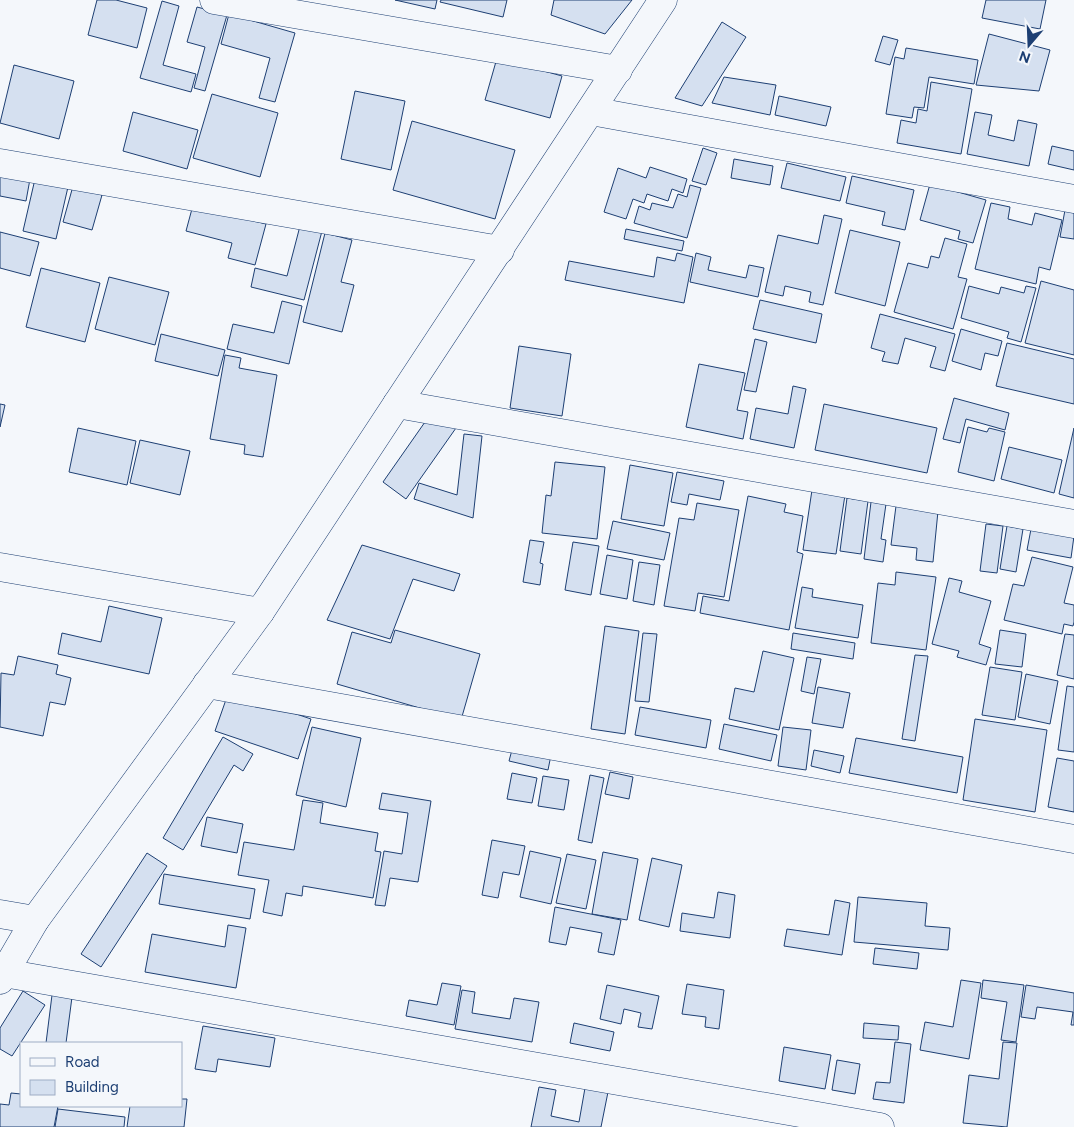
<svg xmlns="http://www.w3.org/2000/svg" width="1074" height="1127" viewBox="0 0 1074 1127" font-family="Figtree,sans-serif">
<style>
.building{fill:#d5e0f0;stroke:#1d3f73}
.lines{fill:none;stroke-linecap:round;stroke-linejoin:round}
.street-casing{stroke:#1d3f73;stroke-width:29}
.secondary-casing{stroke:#1d3f73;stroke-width:29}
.street{stroke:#f4f7fb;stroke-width:28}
.secondary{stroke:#f4f7fb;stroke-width:28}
</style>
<rect width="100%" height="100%" fill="#f4f7fb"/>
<g class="building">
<path d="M97,0H116L147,8L137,48L88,35Z"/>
<path d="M395,0H437L435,9Z"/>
<path d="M441,0H507L503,17L440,2Z"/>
<path d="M554,0H632L605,34L551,15Z"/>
<path d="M986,0H1046L1040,29L982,18Z"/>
<path d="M162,1L179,6L163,65L196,74L191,92L140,78Z"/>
<path d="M197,7L227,15L205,91L194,88L205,47L187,42Z"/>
<path d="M229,14L295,33L275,102L259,98L270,58L221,44Z"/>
<path d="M722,22L746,37L702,106L675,98Z"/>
<path d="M989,34L1050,50L1039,91L976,85Z"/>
<path d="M883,36L898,40L890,65L875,61Z"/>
<path d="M906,48L978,60L974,84L929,77L924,108L914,107L912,118L886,114L895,57L904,59Z"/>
<path d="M497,58L562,76L550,118L485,100Z"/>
<path d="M14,65L74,81L59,139L0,123Z"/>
<path d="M724,77L776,85L770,115L712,103Z"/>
<path d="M931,82L972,89L961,154L897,143L901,120L916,123L918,109L927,111Z"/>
<path d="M355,91L405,101L391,170L341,159Z"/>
<path d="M212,94L278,113L260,177L193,158Z"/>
<path d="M779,96L831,107L826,126L775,115Z"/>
<path d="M133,112L198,130L187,169L123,151Z"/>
<path d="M975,112L992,115L988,135L1014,141L1018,120L1037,124L1029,166L967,154Z"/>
<path d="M412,121L515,150L495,219L393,190Z"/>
<path d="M1052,146L1074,151V170L1048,164Z"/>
<path d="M703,148L717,153L706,185L692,181Z"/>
<path d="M734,159L773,166L770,185L731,178Z"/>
<path d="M787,163L846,177L840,201L781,188Z"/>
<path d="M650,167L687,179L683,193L672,189L668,201L647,194L644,203L633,199L626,219L604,212L618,168L646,178Z"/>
<path d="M0,173L30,179L26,201L0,196Z"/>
<path d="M852,176L914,190L905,230L882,225L885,212L846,203Z"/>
<path d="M35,179L68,187L56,239L23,231Z"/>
<path d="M930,184L986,200L973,243L958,239L960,231L920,220Z"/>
<path d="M690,185L701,188L687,238L634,223L639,206L650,210L652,203L673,208L678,194L687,197Z"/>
<path d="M73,186L102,195L92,230L63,222Z"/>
<path d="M991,203L1010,207L1008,219L1032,225L1035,213L1062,220L1050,270L1039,267L1036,284L975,269Z"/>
<path d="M193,205L266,224L255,265L228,258L232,243L186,231Z"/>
<path d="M1065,210L1074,211V239L1060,237Z"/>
<path d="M824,215L842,219L823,305L809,302L811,292L785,286L783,296L765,292L778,235L818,244Z"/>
<path d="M300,226L322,231L304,300L251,287L255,268L287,276Z"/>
<path d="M626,229L684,241L682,251L624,239Z"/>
<path d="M850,230L900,242L885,306L835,293Z"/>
<path d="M0,232L39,242L30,276L0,268Z"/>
<path d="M325,233L352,240L341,282L354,285L342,332L303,322Z"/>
<path d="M945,238L967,244L958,277L967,279L953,329L894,312L908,263L928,268L931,256L939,258Z"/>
<path d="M677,253L693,257L684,303L565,280L569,261L654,277L657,257L675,261Z"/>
<path d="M696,253L711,257L708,270L746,278L749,265L764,268L758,297L690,282Z"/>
<path d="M41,268L100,283L85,342L26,327Z"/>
<path d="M109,277L169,292L155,345L95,329Z"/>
<path d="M1041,281L1074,290V355L1025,343Z"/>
<path d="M969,286L999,294L1001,287L1024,293L1026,286L1036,288L1021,342L1007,338L1009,332L961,318Z"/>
<path d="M760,300L822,314L816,343L753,329Z"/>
<path d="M282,301L302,306L289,364L227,349L233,324L274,333Z"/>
<path d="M880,314L955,334L945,371L930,367L936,347L905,338L898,364L882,361L885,352L871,348Z"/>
<path d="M961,329L1002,341L998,356L985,353L981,370L952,361Z"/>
<path d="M161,334L225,350L218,376L155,361Z"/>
<path d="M755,339L767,342L756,392L744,390Z"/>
<path d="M1007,343L1074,359V404L996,386Z"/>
<path d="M519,346L571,354L562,416L510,408Z"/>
<path d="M225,355L241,358L239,368L277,375L263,457L244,454L245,445L210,439Z"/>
<path d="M699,364L745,373L737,410L748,412L743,439L686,427Z"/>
<path d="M793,386L806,389L794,448L750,439L756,408L788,414Z"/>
<path d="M954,398L1009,413L1005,430L966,419L960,443L943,439Z"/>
<path d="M0,404L5,405L0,427Z"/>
<path d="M824,404L937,428L927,473L815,450Z"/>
<path d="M432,412L456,428L406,499L383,482Z"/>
<path d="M968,427L987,432L989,428L1005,432L994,481L958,472Z"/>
<path d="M78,428L136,441L127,485L69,472Z"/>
<path d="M1074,428V498L1059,494Z"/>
<path d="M464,434L482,436L473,518L414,499L419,483L457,495Z"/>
<path d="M140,440L190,451L180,495L130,483Z"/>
<path d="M1009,447L1062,460L1054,493L1001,479Z"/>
<path d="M555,462L605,467L597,539L542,533L546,495L551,496Z"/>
<path d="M630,465L673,473L664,526L621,519Z"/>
<path d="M677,472L724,481L720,500L689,494L687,505L671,502Z"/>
<path d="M812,490L845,495L836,554L803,550Z"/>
<path d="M748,496L786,504L784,512L803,516L797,552L803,554L789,630L700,613L703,596L729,601Z"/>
<path d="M847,498L868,501L861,554L840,551Z"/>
<path d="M871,502L886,504L881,539L886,540L883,562L864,559Z"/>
<path d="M697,503L739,510L724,597L698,593L695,611L664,606L679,518L694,520Z"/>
<path d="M896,506L938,511L933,562L916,560L917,548L891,545Z"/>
<path d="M613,521L670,533L664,560L607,549Z"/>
<path d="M986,524L1003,526L997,573L980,571Z"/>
<path d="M1007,526L1023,529L1016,572L1000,569Z"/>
<path d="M1031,529L1074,536L1071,558L1027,550Z"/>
<path d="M530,540L544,542L540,563L543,564L540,585L523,582Z"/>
<path d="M573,542L599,546L591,595L565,590Z"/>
<path d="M362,545L460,574L454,591L413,579L390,639L327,620Z"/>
<path d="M607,555L633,560L627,599L600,594Z"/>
<path d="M1032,557L1073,567L1064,603L1074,605V622L1073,626L1064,624L1062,634L1004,620L1013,584L1024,586Z"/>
<path d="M639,562L660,565L654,605L633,601Z"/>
<path d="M896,572L936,577L926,650L871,643L878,583L895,585Z"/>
<path d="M949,578L962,581L959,592L991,601L979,644L991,648L986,665L957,657L959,651L932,644Z"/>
<path d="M802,587L813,589L812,597L863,605L858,638L795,628Z"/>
<path d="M109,606L162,618L149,674L58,654L62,633L101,642Z"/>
<path d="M605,626L639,631L625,734L591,729Z"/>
<path d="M395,630L480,654L461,720L337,684L352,632L391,643Z"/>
<path d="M1000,630L1026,634L1022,667L995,664Z"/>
<path d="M643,633L657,634L649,702L635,701Z"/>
<path d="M793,633L855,643L853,659L791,649Z"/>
<path d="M1065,634L1074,635V679L1057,675Z"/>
<path d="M763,651L794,658L779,730L729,719L735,688L754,692Z"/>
<path d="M915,655L928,656L915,741L902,739Z"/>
<path d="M18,656L58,665L56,674L71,678L65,705L50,702L43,736L0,727L1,673L14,675Z"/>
<path d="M807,657L821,659L814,694L801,691Z"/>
<path d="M990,667L1022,672L1015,720L982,715Z"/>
<path d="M1026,674L1058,681L1050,724L1018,717Z"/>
<path d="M1067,686L1074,687V752L1058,750Z"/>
<path d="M818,687L850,693L843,728L812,723Z"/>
<path d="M229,691L311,719L298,759L215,731Z"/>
<path d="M640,707L711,720L706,748L635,735Z"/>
<path d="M975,719L1047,730L1035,812L963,800Z"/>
<path d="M724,724L777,735L771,761L719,749Z"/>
<path d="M312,727L361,738L346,807L296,795Z"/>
<path d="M783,727L811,730L806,770L778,766Z"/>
<path d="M223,737L253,754L243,771L234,765L183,850L163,838Z"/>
<path d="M856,738L963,757L957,793L849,773Z"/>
<path d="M513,746L551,755L548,770L509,761Z"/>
<path d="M814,750L844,756L840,773L811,766Z"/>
<path d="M1057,758L1074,761V812L1048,807Z"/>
<path d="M610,772L633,777L629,799L605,794Z"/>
<path d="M512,773L537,778L532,803L507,799Z"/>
<path d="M590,775L604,778L592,843L578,840Z"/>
<path d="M543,776L569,780L564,810L538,806Z"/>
<path d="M382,793L431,801L418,882L390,878L385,906L375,905L384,851L402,854L408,813L379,809Z"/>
<path d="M303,800L323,803L320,823L378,833L375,851L381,852L373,898L303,886L302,896L286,893L282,916L263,912L269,880L238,875L244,842L294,850Z"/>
<path d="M207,817L243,824L237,853L201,846Z"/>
<path d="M492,840L525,846L519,875L503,872L498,898L482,895Z"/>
<path d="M530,851L561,858L551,904L520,897Z"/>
<path d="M603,852L638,859L627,920L592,914Z"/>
<path d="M147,853L167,866L101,967L81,954Z"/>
<path d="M567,854L596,860L586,909L556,903Z"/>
<path d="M652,858L682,865L669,927L639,920Z"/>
<path d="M164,874L255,889L250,919L159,904Z"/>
<path d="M718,892L735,895L730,938L680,931L682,913L714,918Z"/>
<path d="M858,897L927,903L925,926L950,928L948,950L854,942Z"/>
<path d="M835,900L850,903L842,955L784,946L787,929L829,935Z"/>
<path d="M555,907L621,920L614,955L598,952L602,933L570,927L566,945L549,942Z"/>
<path d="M228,925L246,928L236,988L145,972L152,934L225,947Z"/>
<path d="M875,948L919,953L917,969L873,964Z"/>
<path d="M961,980L981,983L969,1059L920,1050L925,1022L953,1027Z"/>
<path d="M983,980L1024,985L1016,1042L1001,1040L1007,1002L981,998Z"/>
<path d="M442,983L461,986L454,1025L406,1016L409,1000L437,1005Z"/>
<path d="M687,984L724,990L719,1029L705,1027L706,1017L682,1014Z"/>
<path d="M607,985L659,996L652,1029L638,1027L641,1013L624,1009L621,1024L600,1019Z"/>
<path d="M1026,985L1074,993V1025H1071L1073,1012L1037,1007L1035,1019L1021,1017Z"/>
<path d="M462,990L475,992L472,1013L510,1019L514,998L539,1002L532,1042L455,1029Z"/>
<path d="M23,991L45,1005L12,1056L0,1049V1028Z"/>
<path d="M52,995L72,997L66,1043H46Z"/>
<path d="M574,1023L614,1032L610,1051L570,1043Z"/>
<path d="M864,1023L899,1026L898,1040L863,1038Z"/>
<path d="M203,1026L275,1038L270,1067L218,1059L216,1072L195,1069Z"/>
<path d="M895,1042L911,1044L904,1103L873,1099L876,1082L890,1083Z"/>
<path d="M1003,1042L1017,1043L1007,1127L963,1123L969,1075L999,1079Z"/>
<path d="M784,1047L831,1055L825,1089L779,1081Z"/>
<path d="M837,1060L860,1064L855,1094L832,1090Z"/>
<path d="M539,1087L556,1090L551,1116L579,1122L585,1088L608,1092L601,1127H531Z"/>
<path d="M11,1093L21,1094V1106H58L54,1127H0V1104L9,1105Z"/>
<path d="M181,1099H187L184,1127H127L130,1106H181Z"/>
<path d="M58,1109L125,1117L124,1127H55Z"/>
</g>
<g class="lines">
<defs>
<g id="street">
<path d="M214,0L618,70"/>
<path d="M591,111L1074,199"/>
<path d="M0,163L500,250"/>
<path d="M397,404L1074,524"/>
<path d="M0,567L260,612"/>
<path d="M207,684L1074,839"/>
<path d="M0,914L35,920"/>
<path d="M4,973L880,1127"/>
</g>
<path id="secondary" d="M0,980L35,920L260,612L663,0"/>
</defs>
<use href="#street" class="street-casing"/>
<use href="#secondary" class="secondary-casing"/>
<use href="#street" class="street"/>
<use href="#secondary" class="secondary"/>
</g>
<rect x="20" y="1042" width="162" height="65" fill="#f4f7fb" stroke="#9eadc5"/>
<rect x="30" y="1058" width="25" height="8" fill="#f4f7fb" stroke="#9eadc5"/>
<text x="65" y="1067" font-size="15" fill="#1d3f73">Road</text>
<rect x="30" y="1080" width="25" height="15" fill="#d5e0f0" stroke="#9eadc5"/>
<text x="65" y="1092" font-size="15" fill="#1d3f73">Building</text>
<g transform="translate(1029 45) rotate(199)" stroke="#f4f7fb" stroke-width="4" paint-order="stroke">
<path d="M0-4L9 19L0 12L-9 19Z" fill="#1d3f73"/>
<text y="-8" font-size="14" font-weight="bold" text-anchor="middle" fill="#1d3f73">N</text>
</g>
</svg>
